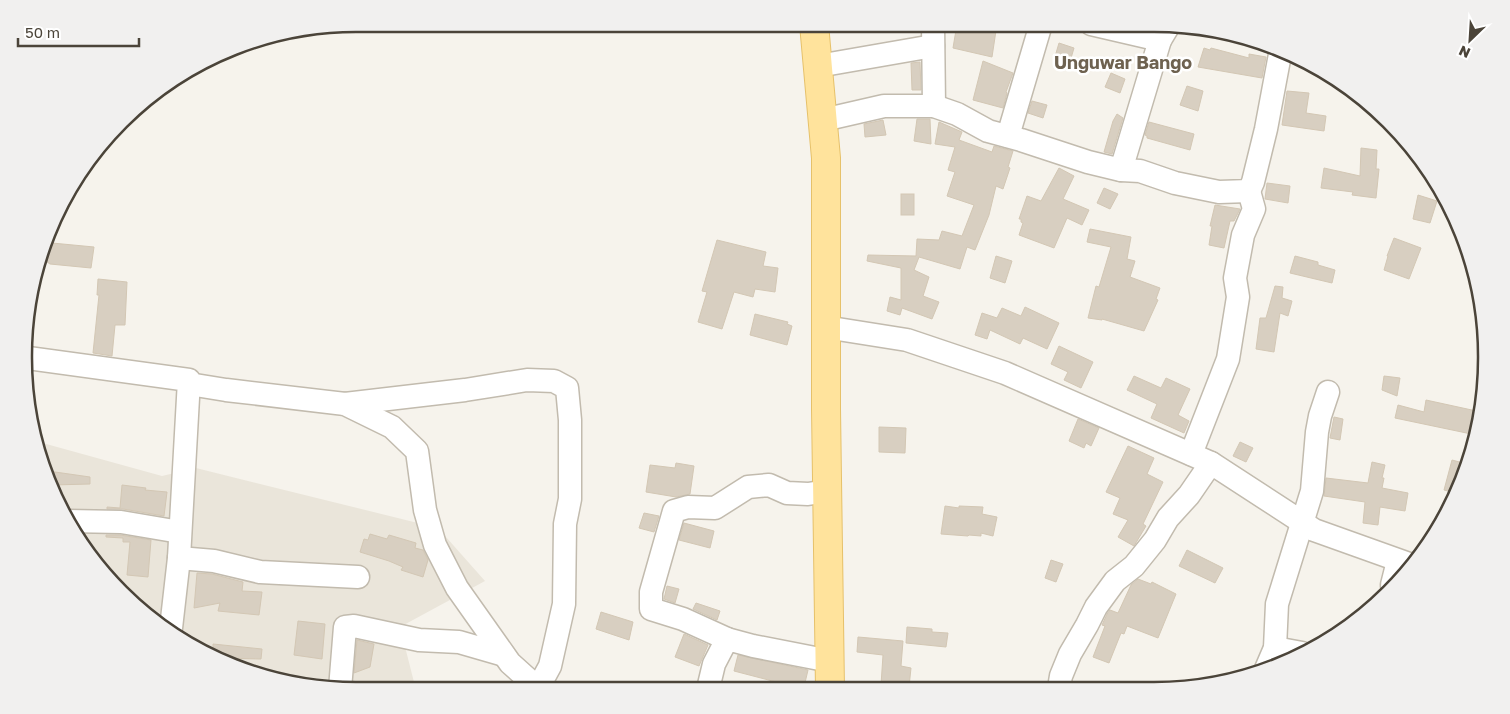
<svg xmlns="http://www.w3.org/2000/svg" width="1510" height="714" viewBox="0 0 1510 714" font-family="'Golos Text',sans-serif">
<style>
.residential{fill:#eae5da}
.building{fill:#d8cfc1;stroke:#d3c7b4}
.lines{fill:none;stroke-linecap:round;stroke-linejoin:round}
.minor-casing{stroke:#c2bbae;stroke-width:25}
.major-casing{stroke:#e6c16a;stroke-width:30}
.minor{stroke:#fff;stroke-width:22}
.major{stroke:#ffe39c;stroke-width:28}
.labels{text-anchor:middle;dominant-baseline:central;stroke-width:5;stroke-linejoin:round;paint-order:stroke}
.quarter-label{font-size:18px;font-weight:bold;fill:#6e6250;stroke:#fff}
.rim{fill:none;stroke:#4b4439;stroke-width:2.5}
</style>
<rect width="100%" height="100%" fill="#f6f3ec"/>
<path class="residential" d="M39,442L162,476L196,468L438,528L485,581L400,627L416,690H357L292,684L229,665L137,607L92,560L58,505Z"/>
<g class="building">
<path d="M957,24H997L992,57L953,48Z"/>
<path d="M1059,43L1074,48L1069,65L1054,60Z"/>
<path d="M1204,48L1210,50L1211,48L1249,58V54L1266,57L1262,78L1198,67Z"/>
<path d="M983,61L1013,73L1006,92L1007,93L1003,108L973,100Z"/>
<path d="M920,62L921,90H912L911,63Z"/>
<path d="M1111,73L1125,79L1120,93L1105,87Z"/>
<path d="M1187,86L1203,91L1198,111L1180,105Z"/>
<path d="M1287,91L1309,93L1306,113L1326,116L1324,131L1282,125Z"/>
<path d="M1032,101L1047,105L1043,118L1028,113Z"/>
<path d="M1117,114L1123,118L1112,154L1104,152L1113,121Z"/>
<path d="M917,119H930L931,144L914,141Z"/>
<path d="M883,120L886,135L865,137L864,124Z"/>
<path d="M939,122L962,132L959,140L992,152L994,146L1013,151L1008,167L1010,168L1003,189L996,186L989,215L975,250L967,247L960,269L919,257L914,270L929,277L923,296L939,302L932,319L902,308L900,315L887,311L890,297L901,300V268L867,261L868,255L916,256L917,239L939,240L942,231L962,236L974,205L947,196L955,172L948,170L955,147L935,144Z"/>
<path d="M1149,122L1194,134L1190,150L1147,138V136L1145,135Z"/>
<path d="M1361,148L1377,150L1376,169H1379L1376,198L1352,195L1353,192L1321,188L1324,168L1360,176Z"/>
<path d="M1059,168L1074,176L1063,199L1089,210L1082,225L1067,218L1054,248L1019,235L1023,223L1021,222V219H1019L1027,196L1041,201Z"/>
<path d="M1267,183L1290,186L1288,203L1265,199Z"/>
<path d="M1104,188L1118,194L1110,209L1097,203Z"/>
<rect x="901" y="194" width="13" height="21"/>
<path d="M1418,195L1437,201L1430,223L1413,219Z"/>
<path d="M1215,205L1240,209L1234,221H1230L1224,248L1209,245L1212,226H1210Z"/>
<path d="M1090,229L1131,237L1127,259L1135,261L1130,277L1160,288L1156,299L1158,300L1144,331L1102,319V320L1088,318L1096,286L1099,287L1111,247L1087,242Z"/>
<path d="M1394,238L1421,248L1409,279L1384,270L1388,256H1387Z"/>
<path d="M717,240L766,252L763,266L778,268L775,292L755,289L753,297L734,292L722,329L698,322L707,292L702,291Z"/>
<path d="M52,243L94,247L91,268L50,264L47,262L50,247L52,248Z"/>
<path d="M996,256L1012,261L1005,283L990,278Z"/>
<path d="M1295,256L1318,262V265L1335,270L1332,283L1290,273Z"/>
<path d="M98,279L127,282L125,325H115L112,356L93,353L99,295H97Z"/>
<path d="M1275,286L1283,287L1282,298L1292,301L1288,316L1280,313L1274,352L1256,349L1260,318H1266Z"/>
<path d="M1025,307L1059,323L1047,349L1023,338L1020,344L990,330L987,339L975,335L982,313L997,318L1002,308L1021,316Z"/>
<path d="M755,314L788,322L787,324L792,326L787,345L750,335Z"/>
<path d="M1059,346L1093,362L1081,388L1064,380L1068,372L1051,364Z"/>
<path d="M1134,376L1161,388L1166,378L1190,389L1178,415L1189,421L1184,433L1151,418L1157,404L1127,390Z"/>
<path d="M1384,376L1400,378L1397,396L1382,390Z"/>
<path d="M1426,400L1481,412L1480,422L1476,435L1395,418L1398,405L1424,412Z"/>
<path d="M1334,417L1343,419L1340,440L1330,438Z"/>
<path d="M1078,419L1099,428L1091,446L1086,443L1084,448L1069,441Z"/>
<path d="M879,427L906,428L905,453L879,452Z"/>
<path d="M1240,442L1253,448L1246,462L1233,456Z"/>
<path d="M1128,446L1154,458L1147,474L1163,482L1143,524L1146,526L1134,546L1118,537L1128,520L1113,514L1120,498L1106,492Z"/>
<path d="M1452,460L1467,464L1461,485L1456,493L1444,490Z"/>
<path d="M1372,462L1385,465L1382,478H1384L1382,488L1408,493L1405,511L1380,507L1378,525L1363,523L1365,502L1324,496L1326,478L1368,483Z"/>
<path d="M676,463L694,466L690,494L676,497L646,492L650,465L675,468Z"/>
<path d="M48,471L90,477V484L52,485Z"/>
<path d="M122,485L146,488L145,490L167,492L164,516L123,509H107V507L120,508Z"/>
<path d="M945,506L959,508V506L983,507L982,514L997,517L993,536L981,533V536L969,535L968,536L941,534Z"/>
<path d="M644,513L659,516L654,532L639,528Z"/>
<path d="M684,523L714,531L710,548L679,540Z"/>
<path d="M370,534L387,539L389,535L416,543L415,548L423,550L428,560L423,577L401,570L403,567L389,561L360,552L364,539L368,540Z"/>
<path d="M106,535H120L151,540L148,577L127,575L130,542H123V538L106,537Z"/>
<path d="M1187,550L1223,568L1215,583L1179,566Z"/>
<path d="M1051,560L1063,564L1056,582L1045,578Z"/>
<path d="M197,573L212,574L243,582L242,591L262,592L259,615L218,611L220,603L194,608Z"/>
<path d="M1138,579L1151,584L1152,582L1176,594L1158,638L1127,626L1124,634L1121,633L1109,663L1093,657L1105,626L1102,625L1107,614L1110,610L1118,613L1131,585Z"/>
<path d="M667,586L679,589L675,603L664,599Z"/>
<path d="M696,603L720,611L717,620L693,609Z"/>
<path d="M601,612L633,622L629,640L596,629Z"/>
<path d="M298,621L325,624L322,659L294,655Z"/>
<path d="M907,627L932,629V632L948,633L946,647L906,643Z"/>
<path d="M684,634L708,645L699,666L675,657Z"/>
<path d="M858,637L903,641L901,666L911,668L909,687L881,685L883,655L857,652Z"/>
<path d="M357,640L374,644L370,667L354,673Z"/>
<path d="M213,644L262,649L261,659L218,658L213,655Z"/>
<path d="M738,655L808,670L804,687L781,682L780,683L734,671Z"/>
</g>
<g class="lines">
<defs>
<g id="minor">
<path d="M933,24L934,106"/>
<path d="M1091,24L1160,40L1169,25"/>
<path d="M818,66L933,46"/>
<path d="M823,120L884,106H934L957,114L988,131L1021,140L1088,162L1121,170L1160,40"/>
<path d="M1008,136L1041,24"/>
<path d="M1121,170L1140,171L1175,183L1219,192L1249,191L1253,182L1266,129L1281,49"/>
<path d="M825,327L907,340L1005,373L1211,463L1314,530L1412,565"/>
<path d="M28,358L189,380L179,558L171,628"/>
<path d="M189,384L226,390L345,404L392,427L417,451L425,510L435,545L457,588L510,663L540,690"/>
<path d="M345,404L465,390L527,380L554,381L567,388L570,420V499L565,524L564,604L550,666L537,690"/>
<path d="M1191,454L1228,359L1238,297L1235,278L1243,235L1254,209L1249,191"/>
<path d="M68,521L121,522L180,532"/>
<path d="M179,558L214,561L260,572L358,577"/>
<path d="M1392,585L1398,561"/>
<path d="M727,639L683,619L651,609V592L674,511L688,507L715,508L748,487L769,485L787,493L808,494L827,491"/>
<path d="M1275,648L1302,653"/>
<path d="M1266,669L1275,648L1277,604L1312,491L1317,432L1320,416L1328,392"/>
<path d="M1059,688L1061,676L1070,654L1087,625L1096,607L1115,581L1134,566L1155,540L1168,518L1189,495L1211,463"/>
<path d="M340,689L345,627L354,626L419,640L459,642L504,655"/>
<path d="M708,689L714,664L727,639L753,646L830,661"/>
</g>
<path id="major" d="M814,24L826,158V409L830,689"/>
</defs>
<use href="#minor" class="minor-casing"/>
<use href="#major" class="major-casing"/>
<use href="#minor" class="minor"/>
<use href="#major" class="major"/>
</g>
<g class="labels">
<g class="quarter-label">
<text x="1123" y="62">Unguwar Bango</text>
</g>
</g>
<path d="M0 0H1510V714H0ZM356 32H1154A324 324 0 0 1 1478 356V358A324 324 0 0 1 1154 682H356A324 324 0 0 1 32 358V356A324 324 0 0 1 356 32Z" fill="#f1f0ef" fill-rule="evenodd"/>
<path class="rim" d="M356 32H1154A324 324 0 0 1 1478 356V358A324 324 0 0 1 1154 682H356A324 324 0 0 1 32 358V356A324 324 0 0 1 356 32Z"/>
<g transform="translate(1470 40) rotate(205)" stroke="#ffffff" stroke-width="4" paint-order="stroke">
<path d="M0-4L9 19L0 12L-9 19Z" fill="#4b4439"/>
<text y="-8" font-size="14" font-weight="bold" text-anchor="middle" fill="#4b4439">N</text>
</g>
<path d="M18 38v8h121v-8" fill="none" stroke="#4b4439" stroke-width="2.5"/>
<text x="25" y="38" font-size="15" fill="#4b4439" stroke="#ffffff" stroke-width="4" paint-order="stroke">50 m</text>
</svg>
